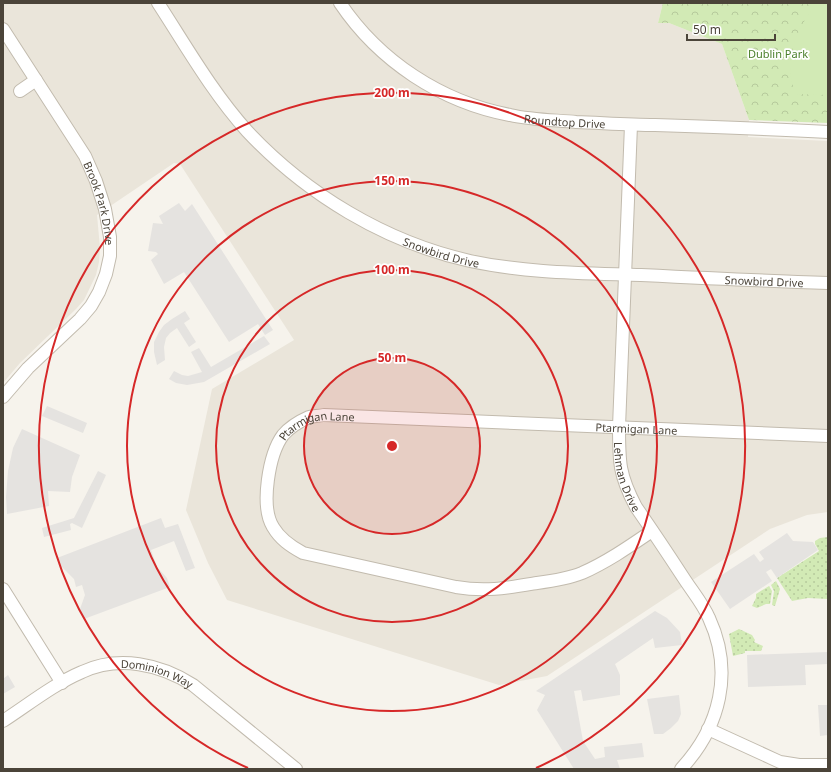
<svg xmlns="http://www.w3.org/2000/svg" width="831" height="772" viewBox="0 0 831 772" font-family="'Noto Sans',sans-serif">
<style>
.residential{fill:#eae5da}
.grass{fill:url(#grass-dots)}
.forest{fill:url(#forest-crowns)}
.garden{fill:#d2eab5}
.parking{fill:#e5e3e0}
.lines{fill:none;stroke-linecap:round;stroke-linejoin:round}
.street-casing{stroke:#c2bbae;stroke-width:14}
.street{stroke:#fff;stroke-width:12}
.ring{fill:none;stroke:#d62828;stroke-width:2}
.labels{text-anchor:middle;dominant-baseline:central;stroke-width:3.5;stroke-linejoin:round;paint-order:stroke}
.park-label{font-size:11px;fill:#4a7f2a;stroke:#fff}
.street-label{font-size:11px;fill:#4b4439;stroke:#fff}
.centre{fill:#d62828;stroke:#fff;stroke-width:2}
.ring-label{font-size:12px;text-anchor:middle;font-weight:bold;fill:#d62828;stroke:#fff;stroke-width:3.5;stroke-linejoin:round;paint-order:stroke}
</style>
<defs>
<pattern id="grass-dots" width="8" height="8" patternUnits="userSpaceOnUse"><rect width="8" height="8" fill="#d2eab5"/><path d="M2 2h.1M6 6h.1" fill="none" stroke="#b6ca9c" stroke-width="1.8" stroke-linecap="round"/></pattern>
<pattern id="forest-crowns" width="20" height="18" patternUnits="userSpaceOnUse"><rect width="20" height="18" fill="#d2eab5"/><path d="M2 6a3 3 0 1 1 6 0M12 15a3 3 0 1 1 6 0" fill="none" stroke="#b6ca9c"/></pattern>
</defs>
<rect width="100%" height="100%" fill="#f6f3ec"/>
<path class="residential" d="M3,3H663L658,23H669L722,44L749,120L748,137L828,141V512L807,515L770,529L547,676L499,685L227,600L208,563L186,510L212,389L294,340L180,164L174,163L97,215L100,248L99,262L96,275L84,300L76,309L20,363L3,383Z"/>
<g class="grass">
<path d="M828,537V599L808,598L792,601L777,578L819,551L815,544V541L820,538Z"/>
<path d="M776,581L780,589L775,606L772,605L774,591L771,585Z"/>
<path d="M769,586L772,591L770,604H766L757,608L752,606L756,598V594Z"/>
<path d="M739,629L752,635L755,640L754,642L763,646L761,651H745V653L733,656L729,634Z"/>
</g>
<path class="forest" d="M663,3H828V123L749,120L722,44L669,23H658Z"/>
<path class="garden" d="M819,3H828V95L796,94C785,69 791,43 805,20C808,14 814,8 819,3Z"/>
<g class="parking">
<path d="M179,203L185,211L192,204L273,330L265,335L258,324L229,342L184,272L164,284L151,260L158,254L156,252L148,251L153,223L163,224L159,216Z"/>
<path d="M185,311L190,319L184,323L196,342L189,347L177,328L170,333L166,338L164,347L165,360L157,365L154,352V342L159,332L164,325L172,319Z"/>
<path d="M264,336L270,344L204,382L187,385L176,383L169,379L174,371L182,375L188,376L202,372L191,352L199,348L211,367Z"/>
<path d="M47,406L87,423L83,433L42,416Z"/>
<path d="M22,429L80,455L72,477L70,492L48,491L49,506L7,514L6,497L8,471L13,448Z"/>
<path d="M98,471L106,475L82,528L72,523L70,524L71,530L44,537L42,528L74,518Z"/>
<path d="M161,518L165,528L178,524L195,568L186,571L174,541L151,550L157,567L167,578L170,587L84,619L80,609L85,595L82,585L76,587L74,579L61,566L57,558Z"/>
<path d="M787,533L793,541L813,542L818,550L777,578L771,569L766,572L772,581L730,609L711,582L754,554L760,562L764,559L759,552Z"/>
<path d="M655,611L667,618L680,632L682,645L655,648L653,638L615,664L620,675V695L583,701L581,690L574,691L583,741L595,759L605,757L604,747L642,743L644,757L617,760L620,769H574L537,710L545,695L536,691Z"/>
<path d="M828,652V664L805,665L806,685L748,687L747,655Z"/>
<path d="M8,675L15,687L3,694V679Z"/>
<path d="M679,695L681,714L678,721L671,728L663,734H654L647,699Z"/>
<path d="M818,705H828V735L820,736Z"/>
</g>
<g class="lines">
<defs>
<g id="street">
<path id="s1" d="M158,3C186,46 212,92 247,131C306,194 385,242 470,261C526,273 584,273 641,275C703,278 766,281 828,283"/>
<path id="s2" d="M340,3C379,61 441,102 510,115C532,120 554,120 576,122C603,123 629,125 655,125C713,127 770,129 828,132"/>
<path id="s3" d="M3,29L85,156L96,181L105,209L110,237V256L106,274L99,292L91,306L80,319L28,368L3,397"/>
<path d="M20,91L36,80"/>
<path id="s4" d="M631,125L619,427C619,462 619,475 636,507C652,530 668,554 683,577C692,591 703,604 709,618C734,672 720,727 681,769"/>
<path id="s5" d="M652,531C630,546 607,562 582,573C567,579 552,581 537,583C507,588 486,592 456,587L303,553C290,546 280,539 273,527C260,506 269,454 283,435C289,428 300,421 309,417C313,416 319,416 324,415L828,436"/>
<path d="M3,589L62,683"/>
<path id="s6" d="M3,721C29,704 54,684 82,672C119,655 160,664 193,685L296,769"/>
<path d="M708,729L780,762L799,765H828"/>
</g>
</defs>
<use href="#street" class="street-casing"/>
<use href="#street" class="street"/>
</g>
<circle cx="392" cy="446" r="88" fill="#d62828" fill-opacity=".12"/>
<g class="ring">
<circle cx="392" cy="446" r="88"/>
<circle cx="392" cy="446" r="176"/>
<circle cx="392" cy="446" r="265"/>
<path d="M248 768A353 353 0 1 1 536 768"/>
</g>
<g class="labels">
<g class="park-label">
<text x="778" y="53">Dublin Park</text>
</g>
<g class="street-label">
<text stroke="none"><textPath href="#s2" startOffset="264">Roundtop Drive</textPath></text>
<text stroke="none"><textPath href="#s3" startOffset="201">Brook Park Drive</textPath></text>
<text stroke="none"><textPath href="#s1" startOffset="388">Snowbird Drive</textPath></text>
<text stroke="none"><textPath href="#s1" startOffset="713">Snowbird Drive</textPath></text>
<text stroke="none"><textPath href="#s5" startOffset="862">Ptarmigan Lane</textPath></text>
<text stroke="none"><textPath href="#s5" startOffset="539">Ptarmigan Lane</textPath></text>
<text stroke="none"><textPath href="#s4" startOffset="353">Lehman Drive</textPath></text>
<text stroke="none"><textPath href="#s6" startOffset="171">Dominion Way</textPath></text>
</g>
</g>
<circle cx="392" cy="446" r="6" class="centre"/>
<g class="ring-label">
<text x="392" y="97">200 m</text>
<text x="392" y="185">150 m</text>
<text x="392" y="274">100 m</text>
<text x="392" y="362">50 m</text>
</g>
<rect width="831" height="772" fill="none" stroke="#4b4439" stroke-width="8"/>
<path d="M687 34v6h88v-6" fill="none" stroke="#4b4439" stroke-width="2"/>
<text x="693" y="34" font-size="12" fill="#4b4439" stroke="#ffffff" stroke-width="3" paint-order="stroke">50 m</text>
</svg>
